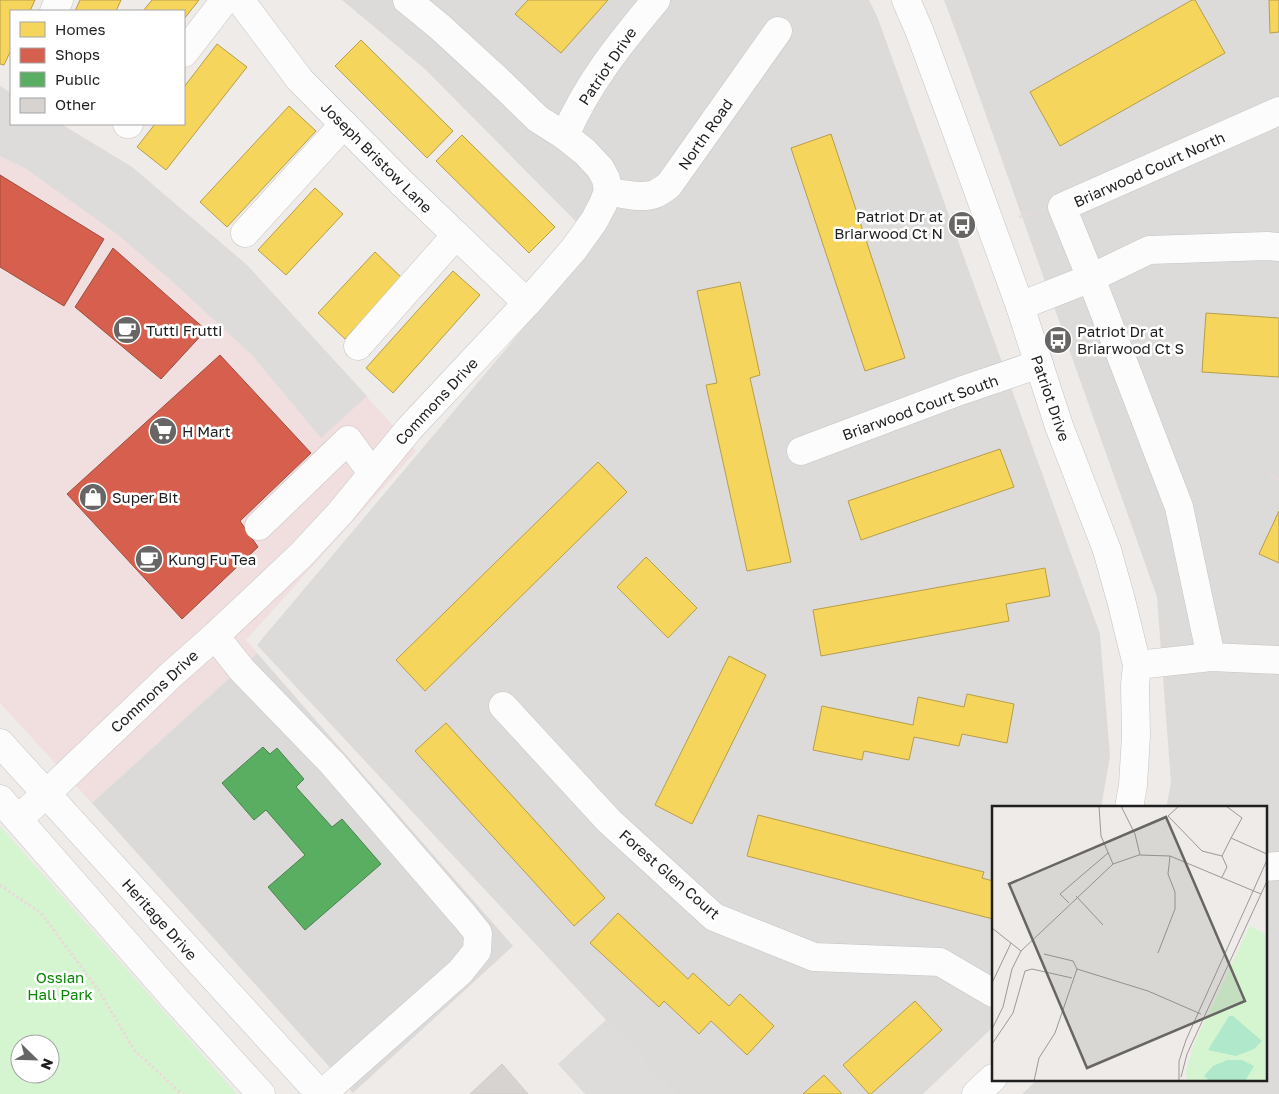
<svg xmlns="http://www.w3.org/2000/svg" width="1279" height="1094" viewBox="0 0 1279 1094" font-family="'Golos Text',sans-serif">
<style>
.residential{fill:#dddbd9}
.commercial{fill:#f1dede}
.religious{fill:#dcdad9}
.park{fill:#d5f5d1;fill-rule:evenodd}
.parking{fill:#dedcdb}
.homes{fill:#f6d55c;stroke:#b69e4a}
.shops{fill:#d6604d;stroke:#9f4c3f}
.public{fill:#5aae61;stroke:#48834d}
.building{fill:#d6d3d0;stroke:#d1ccc9}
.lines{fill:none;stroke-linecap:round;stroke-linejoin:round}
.minor-casing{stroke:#c6c5c4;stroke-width:29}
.path{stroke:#ebd9d9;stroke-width:3;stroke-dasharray:2.5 2.5;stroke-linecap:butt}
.minor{stroke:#fcfcfc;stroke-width:28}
.labels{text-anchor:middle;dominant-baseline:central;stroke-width:5;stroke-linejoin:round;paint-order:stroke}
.street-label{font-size:15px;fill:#1f1f1f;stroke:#fff}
.poi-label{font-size:15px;fill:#1f1f1f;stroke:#fff;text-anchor:start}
.park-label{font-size:15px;fill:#078802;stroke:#fff}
.inset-road{fill:none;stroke:#9b9998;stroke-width:1}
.view{fill:#676665;fill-opacity:0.15;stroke:#676665;stroke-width:2.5}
.inset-edge{fill:none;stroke:#1f1f1f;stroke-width:2.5}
</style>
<rect width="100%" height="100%" fill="#eeebe8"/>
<g class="residential">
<path d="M342,0H869L877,16L1100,634L1110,756L1101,808H993V1027L923,1094H675L257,645L596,242L426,70Z"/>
<path d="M944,0H1279V1094H1022L1037,1080H1265V808H1166L1171,783L1157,597L965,56Z"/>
</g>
<path class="commercial" d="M0,86L11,93V124H61L132,167L247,265L416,451L246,640L257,653L92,803L0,703Z"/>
<path class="religious" d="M257,653L513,946L353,1093L92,803Z"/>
<path class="park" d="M0,826L237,1094H0ZM20,1044H50V1074H20Z"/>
<g class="parking">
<path d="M0,86L11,93V124H61L132,167L247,265L367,396L321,438L253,356L173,282L117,234L25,168L0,156Z"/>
<path d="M607,1019L675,1094H585L558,1064Z"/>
</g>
<g class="homes">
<path d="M0,0H35L30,11H11V50L4,65L0,64Z"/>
<path d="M80,0H121L116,11H75Z"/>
<path d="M152,0H199L184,19V11H143Z"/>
<path d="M528,0H608L561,53L515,14Z"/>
<path d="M1192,0H1195L1225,53L1060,146L1030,92Z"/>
<path d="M1269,0H1279V32L1270,33Z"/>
<path d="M361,40L453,131L427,158L335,66Z"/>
<path d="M217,44L247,67L166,170L137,147L155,124H184V87Z"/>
<path d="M289,106L316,131L227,227L200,202Z"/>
<path d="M831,134L905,358L865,371L791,148Z"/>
<path d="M462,135L555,227L529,253L436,161Z"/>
<path d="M315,188L343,214L286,275L258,250Z"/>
<path d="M375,252L402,278L345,339L318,313Z"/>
<path d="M453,271L480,295L393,393L366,368Z"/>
<path d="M740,282L760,375L750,378L791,562L747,571L706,385L717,383L697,291Z"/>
<path d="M1206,313L1279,318V377L1202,372Z"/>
<path d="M1000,449L1014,487L861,540L848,501Z"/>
<path d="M598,462L627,492L425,691L396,660Z"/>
<path d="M1279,511V563L1259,554Z"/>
<path d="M646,557L697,608L668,638L617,587Z"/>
<path d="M1045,568L1050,596L1006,604L1009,621L821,656L813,610Z"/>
<path d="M729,656L766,675L692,824L655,805Z"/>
<path d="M967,694L1014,704L1007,743L962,734L959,746L914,737L909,760L864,751L862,760L813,750L822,706L913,725L918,697L964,707Z"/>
<path d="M446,723L605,898L574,926L415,751Z"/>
<path d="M758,815L984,872L982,878L993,881V919L747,856Z"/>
<path d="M618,913L688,979L693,973L729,1006L740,994L774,1026L747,1055L711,1021L699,1034L664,1001L659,1007L590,943Z"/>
<path d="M915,1001L942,1030L871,1094H869L843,1065Z"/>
<path d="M824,1075L842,1094H803Z"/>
</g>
<g class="shops">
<path d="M0,175L104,239L64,306L0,267Z"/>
<path d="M113,248L206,330L161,379L75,307Z"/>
<path d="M220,355L311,453L240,521L258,547L182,619L67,494Z"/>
</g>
<path class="public" d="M263,747L270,754L277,748L304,779L296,787L332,827L342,819L381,864L305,930L268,887L305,855L266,810L254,820L222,783Z"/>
<path class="building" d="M502,1064L528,1094H470Z"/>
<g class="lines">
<defs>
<g id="minor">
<path d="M240,0L300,80L402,183L527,303"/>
<path d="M906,0L919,30L952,119L1020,306L1059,426L1107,550L1121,600L1137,665L1135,685L1136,736L1133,785L1129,808"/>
<path d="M54,11L59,0"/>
<path d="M184,53L225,0"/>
<path d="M1279,111L1062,207L1091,278L1149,250L1267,246L1279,247"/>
<path d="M127,124H129"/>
<path d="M565,136C586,85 621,42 656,0"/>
<path d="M608,191C622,194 641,199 655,194C660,192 665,188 669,185L778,31"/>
<path d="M245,233L344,124"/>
<path d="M1020,306L1091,278L1179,507L1211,657"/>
<path d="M358,346L456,235"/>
<path d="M801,451L960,391L1039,364"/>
<path d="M259,526L348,440L372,473"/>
<path d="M215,636L242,670L333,764L465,917L478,933L477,951L460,972L322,1094"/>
<path d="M1137,665L1211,657L1279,660"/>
<path d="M503,706L609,821L714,917L814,957L940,962L993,993"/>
<path d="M0,743L320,1094"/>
<path d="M0,799L174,998L261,1094"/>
<path d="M18,819L46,794L172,674L215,636L301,555L340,513L409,429L527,303L574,249L594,221L603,204L608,191L606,179L600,168L585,152L565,136L538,119L502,84L440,27L407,0"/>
<path d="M1265,867L1279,866"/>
<path d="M976,1094L993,1078"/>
</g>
</defs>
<use href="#minor" class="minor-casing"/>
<g class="path">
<path d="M1019,217L1035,213"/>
<path d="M1269,474L1279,480"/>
<path d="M0,885L41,913L99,991L135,1051L182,1094"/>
</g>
<use href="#minor" class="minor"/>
</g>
<defs>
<symbol id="bus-disc" viewBox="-11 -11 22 22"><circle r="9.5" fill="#676665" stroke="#fff"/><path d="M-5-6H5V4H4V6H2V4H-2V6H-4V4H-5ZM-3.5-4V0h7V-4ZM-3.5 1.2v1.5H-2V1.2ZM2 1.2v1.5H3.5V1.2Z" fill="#fff"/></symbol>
<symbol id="cafe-disc" viewBox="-11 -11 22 22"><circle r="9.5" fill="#676665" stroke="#fff"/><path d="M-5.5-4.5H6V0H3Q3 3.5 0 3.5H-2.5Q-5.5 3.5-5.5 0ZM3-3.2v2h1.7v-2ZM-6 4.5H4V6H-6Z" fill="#fff"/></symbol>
<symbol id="supermarket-disc" viewBox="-11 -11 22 22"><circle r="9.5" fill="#676665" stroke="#fff"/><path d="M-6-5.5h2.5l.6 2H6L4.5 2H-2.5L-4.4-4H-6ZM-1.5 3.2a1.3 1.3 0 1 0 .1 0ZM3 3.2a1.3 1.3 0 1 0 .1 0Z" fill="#fff"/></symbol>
<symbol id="shop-disc" viewBox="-11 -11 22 22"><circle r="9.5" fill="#676665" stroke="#fff"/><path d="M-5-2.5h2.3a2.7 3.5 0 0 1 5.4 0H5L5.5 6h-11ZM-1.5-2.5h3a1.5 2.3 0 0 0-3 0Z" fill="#fff"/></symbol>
</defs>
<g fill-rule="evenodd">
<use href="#bus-disc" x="946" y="209" width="32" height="32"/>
<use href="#cafe-disc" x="111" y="314" width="32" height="32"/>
<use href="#bus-disc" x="1042" y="324" width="32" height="32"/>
<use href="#supermarket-disc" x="147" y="415" width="32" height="32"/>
<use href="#shop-disc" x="77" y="481" width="32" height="32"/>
<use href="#cafe-disc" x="133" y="543" width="32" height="32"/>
</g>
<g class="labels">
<g class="street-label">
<text transform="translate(607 66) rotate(-56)">Patriot Drive</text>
<text transform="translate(705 134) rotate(-55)">North Road</text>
<text transform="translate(377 157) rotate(45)">Joseph Bristow Lane</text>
<text transform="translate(1149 169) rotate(-24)">Briarwood Court North</text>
<text transform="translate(1051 398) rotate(71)">Patriot Drive</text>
<text transform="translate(436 401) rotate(-47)">Commons Drive</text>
<text transform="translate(920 407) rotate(-20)">Briarwood Court South</text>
<text transform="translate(154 691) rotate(-43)">Commons Drive</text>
<text transform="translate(670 874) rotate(41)">Forest Glen Court</text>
<text transform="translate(160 919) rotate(48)">Heritage Drive</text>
</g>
<g class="poi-label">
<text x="943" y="216" text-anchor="end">Patriot Dr at<tspan x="943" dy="17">Briarwood Ct N</tspan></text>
<text x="146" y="330">Tutti Frutti</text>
<text x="1077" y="331">Patriot Dr at<tspan x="1077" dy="17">Briarwood Ct S</tspan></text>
<text x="182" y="431">H Mart</text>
<text x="112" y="497">Super Bit</text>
<text x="168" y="559">Kung Fu Tea</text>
</g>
<g class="park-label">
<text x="60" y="977">Ossian<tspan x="60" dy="17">Hall Park</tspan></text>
</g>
</g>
<g transform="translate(992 806)">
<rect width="275" height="275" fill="#eeebe8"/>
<path d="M258,120L275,129V275H195L194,265L202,238Z" fill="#d5f5d1"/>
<path d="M237,210H241L270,235L262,243L244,250L216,244ZM235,254H250L262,260L253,275H218L212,270L221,260Z" fill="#afe8ca"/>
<path class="inset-road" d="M107,0L109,30L121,58M129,0L143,28L148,49M187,0L176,10L210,45L230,50M234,0L250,12L239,32M230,71L235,61L230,50L239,32L275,48M84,90L111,119M77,97L68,88L116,47M0,122L29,145M166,147L183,103V86L176,68L178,50M52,148L81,155L85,163M85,163L156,185L209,208M0,177L19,137M0,223L11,201L20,163L29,145L121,58L147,49L178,50L269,88M0,238L21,207L33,165L40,163L80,172M189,271L195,248L275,75M42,275L47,252L63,227L85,163M187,275V255L194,234L275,54"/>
<path class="view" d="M174,11L253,195L95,262L17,78Z"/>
<rect width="275" height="275" class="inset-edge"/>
</g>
<rect x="10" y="10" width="175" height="115" fill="#ffffff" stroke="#a5a5a5"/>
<rect x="20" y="22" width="25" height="15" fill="#f6d55c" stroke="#a5a5a5"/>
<text x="55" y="35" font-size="15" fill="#1f1f1f">Homes</text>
<rect x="20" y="48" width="25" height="15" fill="#d6604d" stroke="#a5a5a5"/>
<text x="55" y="60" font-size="15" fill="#1f1f1f">Shops</text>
<rect x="20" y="72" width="25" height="15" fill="#5aae61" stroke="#a5a5a5"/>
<text x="55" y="85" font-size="15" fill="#1f1f1f">Public</text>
<rect x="20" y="98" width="25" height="15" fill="#d6d3d0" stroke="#a5a5a5"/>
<text x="55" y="110" font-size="15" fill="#1f1f1f">Other</text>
<g transform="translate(35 1059) rotate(113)"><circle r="24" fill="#ffffff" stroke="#a5a5a5"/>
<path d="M0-4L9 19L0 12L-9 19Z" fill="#676665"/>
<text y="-8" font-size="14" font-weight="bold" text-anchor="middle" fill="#1f1f1f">N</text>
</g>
</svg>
